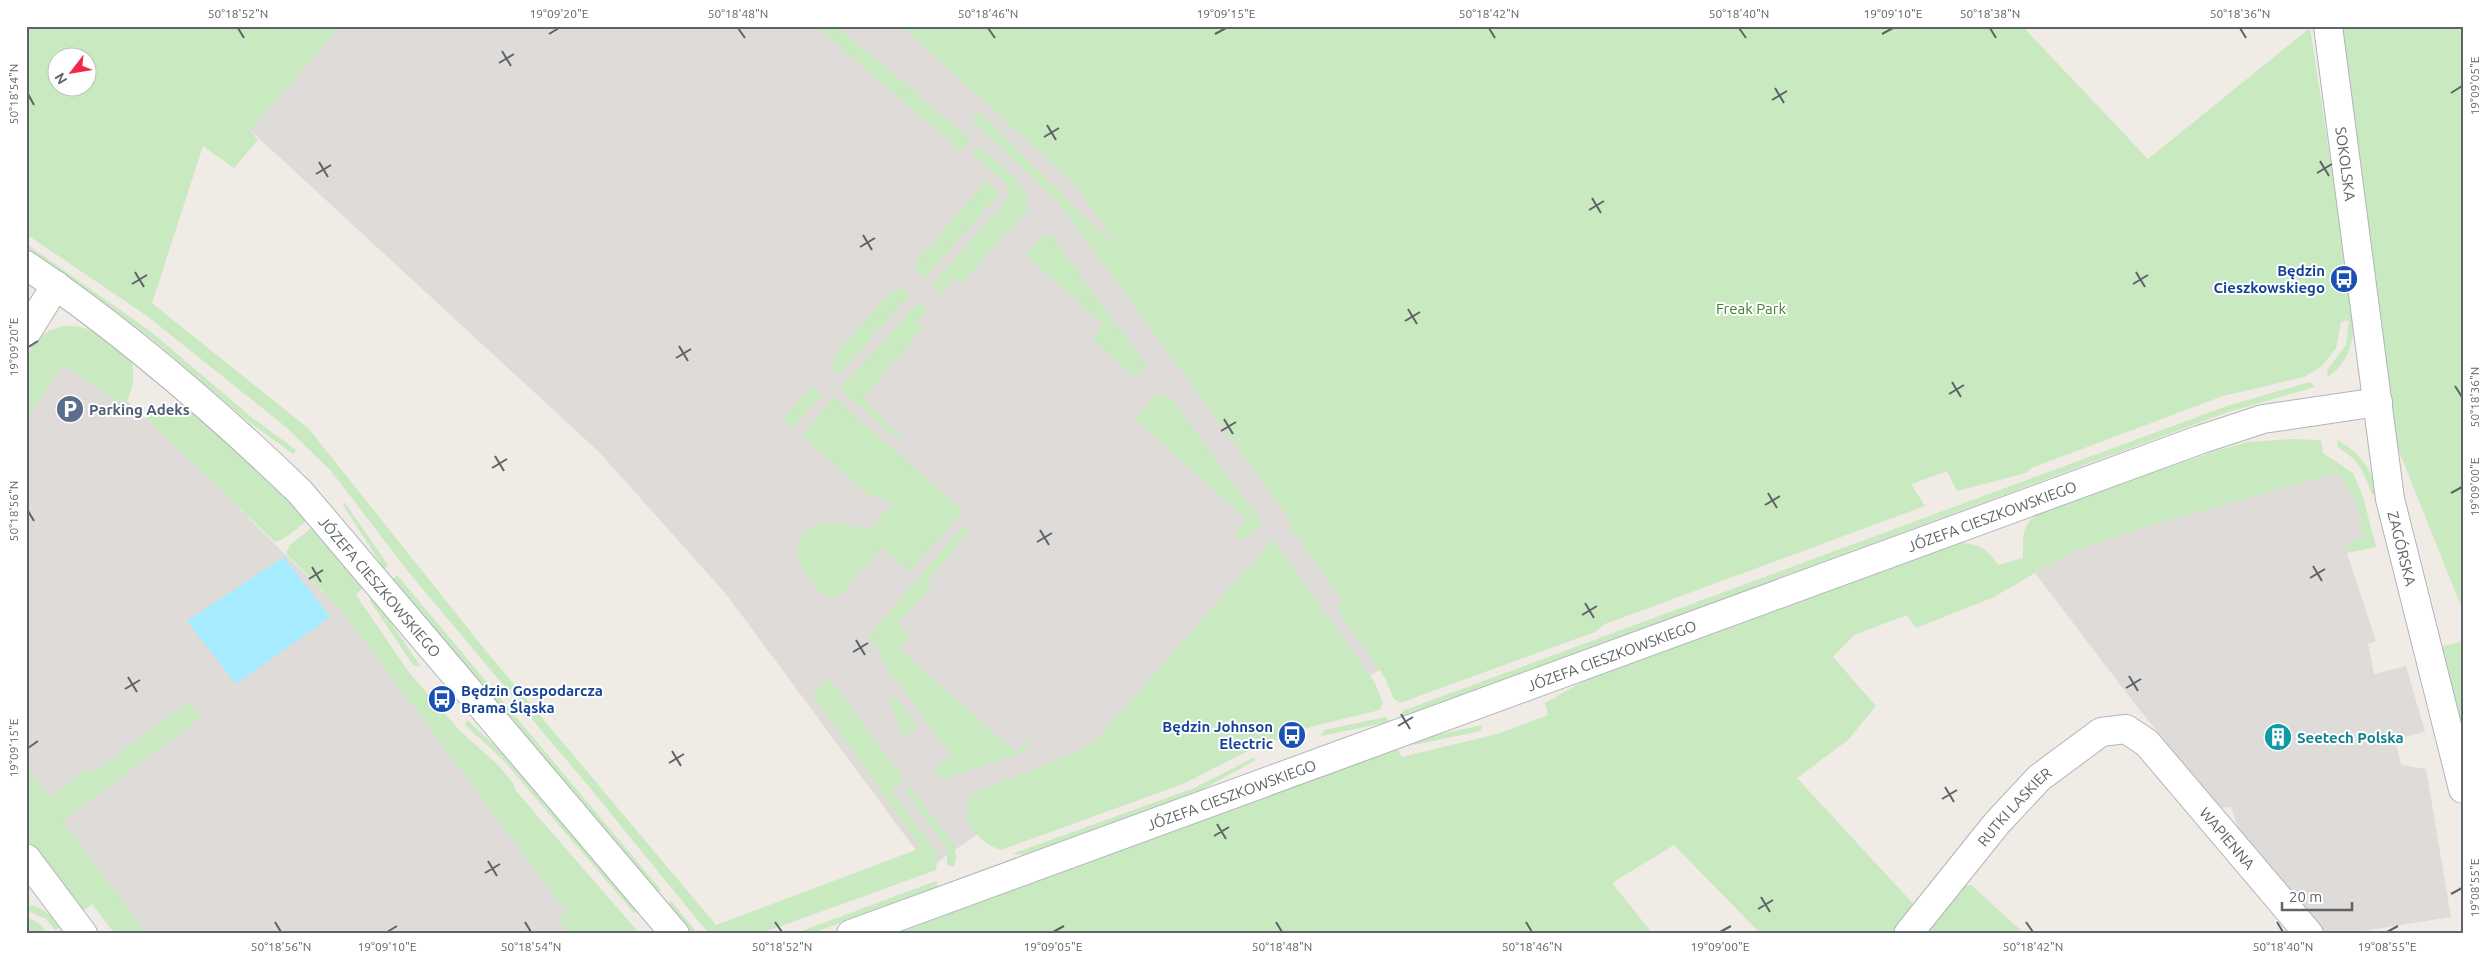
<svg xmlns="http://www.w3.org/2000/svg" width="2489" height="960" viewBox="0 0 2489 960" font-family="Ubuntu,sans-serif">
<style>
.industrial{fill:#dfdbd8}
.green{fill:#c9e9c1;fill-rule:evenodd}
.water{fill:#a6ebff}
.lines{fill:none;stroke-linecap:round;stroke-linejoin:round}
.minor-casing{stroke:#b1b5b9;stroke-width:30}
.minor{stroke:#fff;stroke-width:28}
.ticks{fill:none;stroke:#5d6367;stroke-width:2}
.labels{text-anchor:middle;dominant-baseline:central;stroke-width:4;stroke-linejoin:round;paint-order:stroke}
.street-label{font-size:15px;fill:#5d6367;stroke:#fff}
.transit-label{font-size:15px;font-weight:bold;fill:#164399;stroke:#fff;text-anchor:end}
.park-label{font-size:15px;fill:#3d8330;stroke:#fff}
.service-label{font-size:15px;font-weight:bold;fill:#4e5e75;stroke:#fff;text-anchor:start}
.culture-label{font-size:15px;font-weight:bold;fill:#0d838f;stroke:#fff;text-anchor:start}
.neatline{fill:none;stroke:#5d6367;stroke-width:2}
.ticks-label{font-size:12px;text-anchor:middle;fill:#5d6367}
</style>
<rect width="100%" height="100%" fill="#f0ebe5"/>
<g class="industrial">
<path d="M341,26H901L1077,186L1404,655L1370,676L1009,812L929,868L726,594L599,452L250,130Z"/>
<path d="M69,353L127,401L191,460L343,612L566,911L557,918L570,934H139L26,779V405Z"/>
<path d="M2338,473L2358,506L2363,537L2347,553L2376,641L2368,644L2374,674L2406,666L2425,732L2395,739L2401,765L2426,769L2451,917L2344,934H2326L2305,913L2240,833L2231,807L2220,808L2131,699L2035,573L2071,552L2151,525Z"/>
</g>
<g class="green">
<path d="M26,26H341L250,130L258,140L234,168L203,146L152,303L309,429L486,651L716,925L921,848L812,693L830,679L904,779L891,789L938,854L936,870L759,934H711L704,928L590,788L410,574L331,471L286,427L147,316L26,234ZM58,58H88V88H58Z"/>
<path d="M816,26H836L971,139L960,151Z"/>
<path d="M901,26H2022L2148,159L2310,28L2350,288C2355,321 2359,355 2328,377L2327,370L2346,345L2349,320L2341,322L2336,348L2322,366L2304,377L2223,396L2031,468L2026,473L1957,491L1947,471L1911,484L1925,506L1605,624L1595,632L1400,703L1394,699L1385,678L1336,607L1343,601L1290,527V519L1055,198L972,121L979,111L1090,222L1117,246L1077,186Z"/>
<path d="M2341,26H2463V611L2395,441Z"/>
<path d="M979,147C996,162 1032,185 1028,210L961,284L953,279L942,294L932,285L1007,198V185L973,154Z"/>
<path d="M987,180L1000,193L925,278L914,269L917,265L915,263Z"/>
<path d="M1043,235H1051L1054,239L1147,366L1138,375H1132L1092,339L1104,325L1025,255Z"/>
<path d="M28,245L150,331L250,416L296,450L293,454L245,419L148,336L26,250Z"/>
<path d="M901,286L910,295L839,375L829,367L834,361L832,358L892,290L895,292Z"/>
<path d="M918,302L928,309L916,322L923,328L863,399L900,435L898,440L840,389Z"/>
<path d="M64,326C95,325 108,340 131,359C135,374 134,387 127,401L124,399L120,403L63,365L26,420C26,381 14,337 64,326Z"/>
<path d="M2310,382L2315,387L2228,412L1403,717L1402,711L2227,406Z"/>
<path d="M812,386L822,395L792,428L782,420Z"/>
<path d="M1157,394H1168L1262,523L1247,539L1242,540L1234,534L1246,519L1135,419Z"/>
<path d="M834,397L964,511L910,572L882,548L839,597H825C816,588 802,572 799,559C794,539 808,525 828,523C842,522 859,528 873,530L875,519L881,520L883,511H889L892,501L870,496L802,436Z"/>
<path d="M182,404L192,407L210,422L308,520L285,538L275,542L146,418L167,407Z"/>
<path d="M2292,439L2321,440L2323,453L2353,473L2363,497L2376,547L2347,553L2346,543L2363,537L2358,506L2338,473L2151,525L2071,552L1994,597L1916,628L1907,615L1854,635L1833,657L1876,706L1848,740L1797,778L1918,909L1897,934H1761L1674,845L1612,883L1653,934H887L1396,746L1402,757L1497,734L1548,715L1545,703L1609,667L1955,542C1977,544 1986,546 1998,565L2023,558C2023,528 2022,522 2050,507L2219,450L2248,442Z"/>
<path d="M2337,440C2360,452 2370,468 2378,492L2372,495C2363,470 2360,462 2338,447Z"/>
<path d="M345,503L388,565L384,569L343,505Z"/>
<path d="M314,526L365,585L356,595L408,671L460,731L498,765L513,783L516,791L640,934H570L557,918L566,911L343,612L286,553L290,545Z"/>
<path d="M963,526L970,531L927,582L930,587L927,592L898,623L911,636L899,649L1016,752L1029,740V746L1022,753L944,779L932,772L952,756L882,661L881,653L868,637Z"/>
<path d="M1273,539L1375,683L1383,703L1380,710L1313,726L1281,738L1248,751L1183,784L1001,850C977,842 954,816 974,793L1084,749L1096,740Z"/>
<path d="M397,575L661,890L656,895L393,580Z"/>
<path d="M373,596L421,667L413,665L370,601Z"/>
<path d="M2463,641V744L2436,648Z"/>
<path d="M897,698L918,727L905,737L898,726L890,699Z"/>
<path d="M189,701L202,717L63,821L145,931L142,934H115L92,904L81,912L26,838V766L50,797L89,768L93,773Z"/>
<path d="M1386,717L1389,722L1321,736L1324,730Z"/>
<path d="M467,720L513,762L638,910L634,913L504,761L465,725Z"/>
<path d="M1483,725L1480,731L1414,745L1412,740Z"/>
<path d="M1253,758L1256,760L1192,795L1029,855L1012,854L1194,788Z"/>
<path d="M911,787L954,845L956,856L954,867L947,865V848L905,791Z"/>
<path d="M936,881L938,887L810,934H794Z"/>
<path d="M1971,885L2025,934H1921L1962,886Z"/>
<path d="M671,901L695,930L699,934H689L666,905Z"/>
<path d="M26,904C41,906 51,915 61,927L55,930L46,919L26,910Z"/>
<path d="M26,917L39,923L48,934H26Z"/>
</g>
<path class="water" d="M284,557L330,617L236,684L187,621Z"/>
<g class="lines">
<defs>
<g id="minor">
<path id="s1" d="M2328,26L2390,499L2463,789"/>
<path id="s2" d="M26,265C125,332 215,410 300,492L675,934"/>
<path d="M26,333L56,285"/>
<path d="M26,858L83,934"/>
<path id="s3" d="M851,934L2199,440L2263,419L2378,402"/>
<path id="s4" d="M1908,934L1997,823L2039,778L2101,732L2126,729L2147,743L2309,934"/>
</g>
</defs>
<use href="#minor" class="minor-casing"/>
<use href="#minor" class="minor"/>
</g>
<path class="ticks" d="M238,28L244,38M738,28L745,38M988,28L995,38M1489,28L1495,38M1739,28L1746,38M1990,28L1996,38M2240,28L2246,38M549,34L559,28M1215,34L1226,28M1882,34L1893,28M502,51L511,66M499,63L514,54M1775,88L1784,103M2451,93L2462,86M28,94L34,105M1772,100L1787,91M1047,125L1056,140M1044,137L1059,128M2320,161L2329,176M319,162L328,177M2317,173L2332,164M316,174L331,165M1592,198L1601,213M1589,210L1604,201M863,235L872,250M860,247L875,238M135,272L144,287M2136,272L2145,287M132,284L147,275M2133,284L2148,275M1408,309L1417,324M1405,321L1420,312M679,346L688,361M28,347L38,341M676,358L691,349M1952,382L1961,397M2455,386L2462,397M1949,394L1964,385M1224,419L1233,434M1221,431L1236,422M495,456L504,471M492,468L507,459M1768,493L1777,508M2451,493L2462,487M1765,505L1780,496M28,511L34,521M1040,530L1049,545M1037,542L1052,533M2313,566L2322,581M312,567L321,582M2310,578L2325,569M309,579L323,570M1585,603L1594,618M1582,615L1597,606M856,640L865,655M853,652L868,643M2129,676L2138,691M128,677L137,692M2126,688L2141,679M125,689L140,680M1401,714L1410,729M1398,726L1413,717M28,748L38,741M672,751L681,766M669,763L684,754M1945,787L1954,802M1942,799L1957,790M1217,824L1226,839M1214,836L1229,827M488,861L497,876M485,873L500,864M2451,894L2462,888M1761,897L1770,912M1758,909L1773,900M275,922L281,932M525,922L531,932M775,922L782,932M1276,922L1282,932M1526,922L1532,932M2026,922L2033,932M2277,922L2283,932M387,932L397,926M1053,932L1064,926M1720,932L1731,926M2387,932L2398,926"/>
<defs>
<symbol id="bus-disc" viewBox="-11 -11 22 22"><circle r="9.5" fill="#1a4fb4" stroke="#fff"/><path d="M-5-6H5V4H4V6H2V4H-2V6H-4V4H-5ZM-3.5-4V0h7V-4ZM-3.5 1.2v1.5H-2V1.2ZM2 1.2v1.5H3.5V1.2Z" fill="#fff"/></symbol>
<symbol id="parking-disc" viewBox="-11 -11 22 22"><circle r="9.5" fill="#5c6f8a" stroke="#fff"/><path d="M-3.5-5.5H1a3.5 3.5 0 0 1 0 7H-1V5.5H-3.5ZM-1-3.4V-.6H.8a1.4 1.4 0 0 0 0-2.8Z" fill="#fff"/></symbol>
<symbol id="building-disc" viewBox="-11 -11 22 22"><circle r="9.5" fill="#0f9aa8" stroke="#fff"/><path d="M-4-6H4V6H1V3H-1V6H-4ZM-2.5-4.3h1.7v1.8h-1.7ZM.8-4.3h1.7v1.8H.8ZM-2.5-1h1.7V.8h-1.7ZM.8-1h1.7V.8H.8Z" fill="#fff"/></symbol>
</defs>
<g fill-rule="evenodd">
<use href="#bus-disc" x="2328" y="263" width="32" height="32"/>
<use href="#parking-disc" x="54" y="393" width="32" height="32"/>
<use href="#bus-disc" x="426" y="683" width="32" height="32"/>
<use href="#bus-disc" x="1276" y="719" width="32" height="32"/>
<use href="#building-disc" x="2262" y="721" width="32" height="32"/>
</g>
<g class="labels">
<g class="street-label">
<text stroke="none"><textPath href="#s1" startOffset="139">SOKOLSKA</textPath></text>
<text stroke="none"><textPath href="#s3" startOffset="1215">JÓZEFA CIESZKOWSKIEGO</textPath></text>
<text stroke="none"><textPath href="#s1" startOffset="528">ZAGÓRSKA</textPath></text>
<text stroke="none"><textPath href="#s2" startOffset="480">JÓZEFA CIESZKOWSKIEGO</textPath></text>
<text stroke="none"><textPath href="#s3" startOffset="810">JÓZEFA CIESZKOWSKIEGO</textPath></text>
<text stroke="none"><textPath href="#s3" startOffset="405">JÓZEFA CIESZKOWSKIEGO</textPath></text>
<text stroke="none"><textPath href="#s4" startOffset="166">RUTKI LASKIER</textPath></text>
<text stroke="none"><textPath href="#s4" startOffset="456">WAPIENNA</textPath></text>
</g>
<g class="transit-label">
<text x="2325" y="270">Będzin<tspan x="2325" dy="17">Cieszkowskiego</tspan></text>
<text x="461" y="690" text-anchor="start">Będzin Gospodarcza<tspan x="461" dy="17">Brama Śląska</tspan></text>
<text x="1273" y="726">Będzin Johnson<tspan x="1273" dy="17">Electric</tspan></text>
</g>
<g class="park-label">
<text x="1751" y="308">Freak Park</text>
</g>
<g class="service-label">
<text x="89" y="409">Parking Adeks</text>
</g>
<g class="culture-label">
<text x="2297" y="737">Seetech Polska</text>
</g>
</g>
<rect width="2489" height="960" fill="none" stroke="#ffffff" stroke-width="55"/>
<g transform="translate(72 72) rotate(239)"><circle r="24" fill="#ffffff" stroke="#bec1c2"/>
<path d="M0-4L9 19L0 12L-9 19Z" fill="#f32844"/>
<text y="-8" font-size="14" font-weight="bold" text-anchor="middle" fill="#5d6367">N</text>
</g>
<path d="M2282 902v8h70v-8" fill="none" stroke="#5d6367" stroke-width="2.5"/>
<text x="2289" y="902" font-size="15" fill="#5d6367" stroke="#ffffff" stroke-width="4" paint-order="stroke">20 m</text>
<rect x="28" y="28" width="2434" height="904" class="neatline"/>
<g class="ticks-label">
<text x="238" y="18">50°18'52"N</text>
<text x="559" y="18">19°09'20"E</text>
<text x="738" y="18">50°18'48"N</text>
<text x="988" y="18">50°18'46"N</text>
<text x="1226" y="18">19°09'15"E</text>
<text x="1489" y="18">50°18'42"N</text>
<text x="1739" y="18">50°18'40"N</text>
<text x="1893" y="18">19°09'10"E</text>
<text x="1990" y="18">50°18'38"N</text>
<text x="2240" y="18">50°18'36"N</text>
<text transform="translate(2475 86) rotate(-90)" y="4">19°09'05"E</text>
<text transform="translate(14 94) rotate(-90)" y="4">50°18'54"N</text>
<text transform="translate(14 347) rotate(-90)" y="4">19°09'20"E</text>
<text transform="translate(2475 397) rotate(-90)" y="4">50°18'36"N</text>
<text transform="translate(2475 487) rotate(-90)" y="4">19°09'00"E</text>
<text transform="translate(14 511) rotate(-90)" y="4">50°18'56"N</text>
<text transform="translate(14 748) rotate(-90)" y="4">19°09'15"E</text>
<text transform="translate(2475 888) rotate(-90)" y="4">19°08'55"E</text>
<text x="281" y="951">50°18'56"N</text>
<text x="387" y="951">19°09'10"E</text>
<text x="531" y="951">50°18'54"N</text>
<text x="782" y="951">50°18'52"N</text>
<text x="1053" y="951">19°09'05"E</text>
<text x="1282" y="951">50°18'48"N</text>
<text x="1532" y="951">50°18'46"N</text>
<text x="1720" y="951">19°09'00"E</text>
<text x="2033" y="951">50°18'42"N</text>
<text x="2283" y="951">50°18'40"N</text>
<text x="2387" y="951">19°08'55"E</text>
</g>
</svg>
